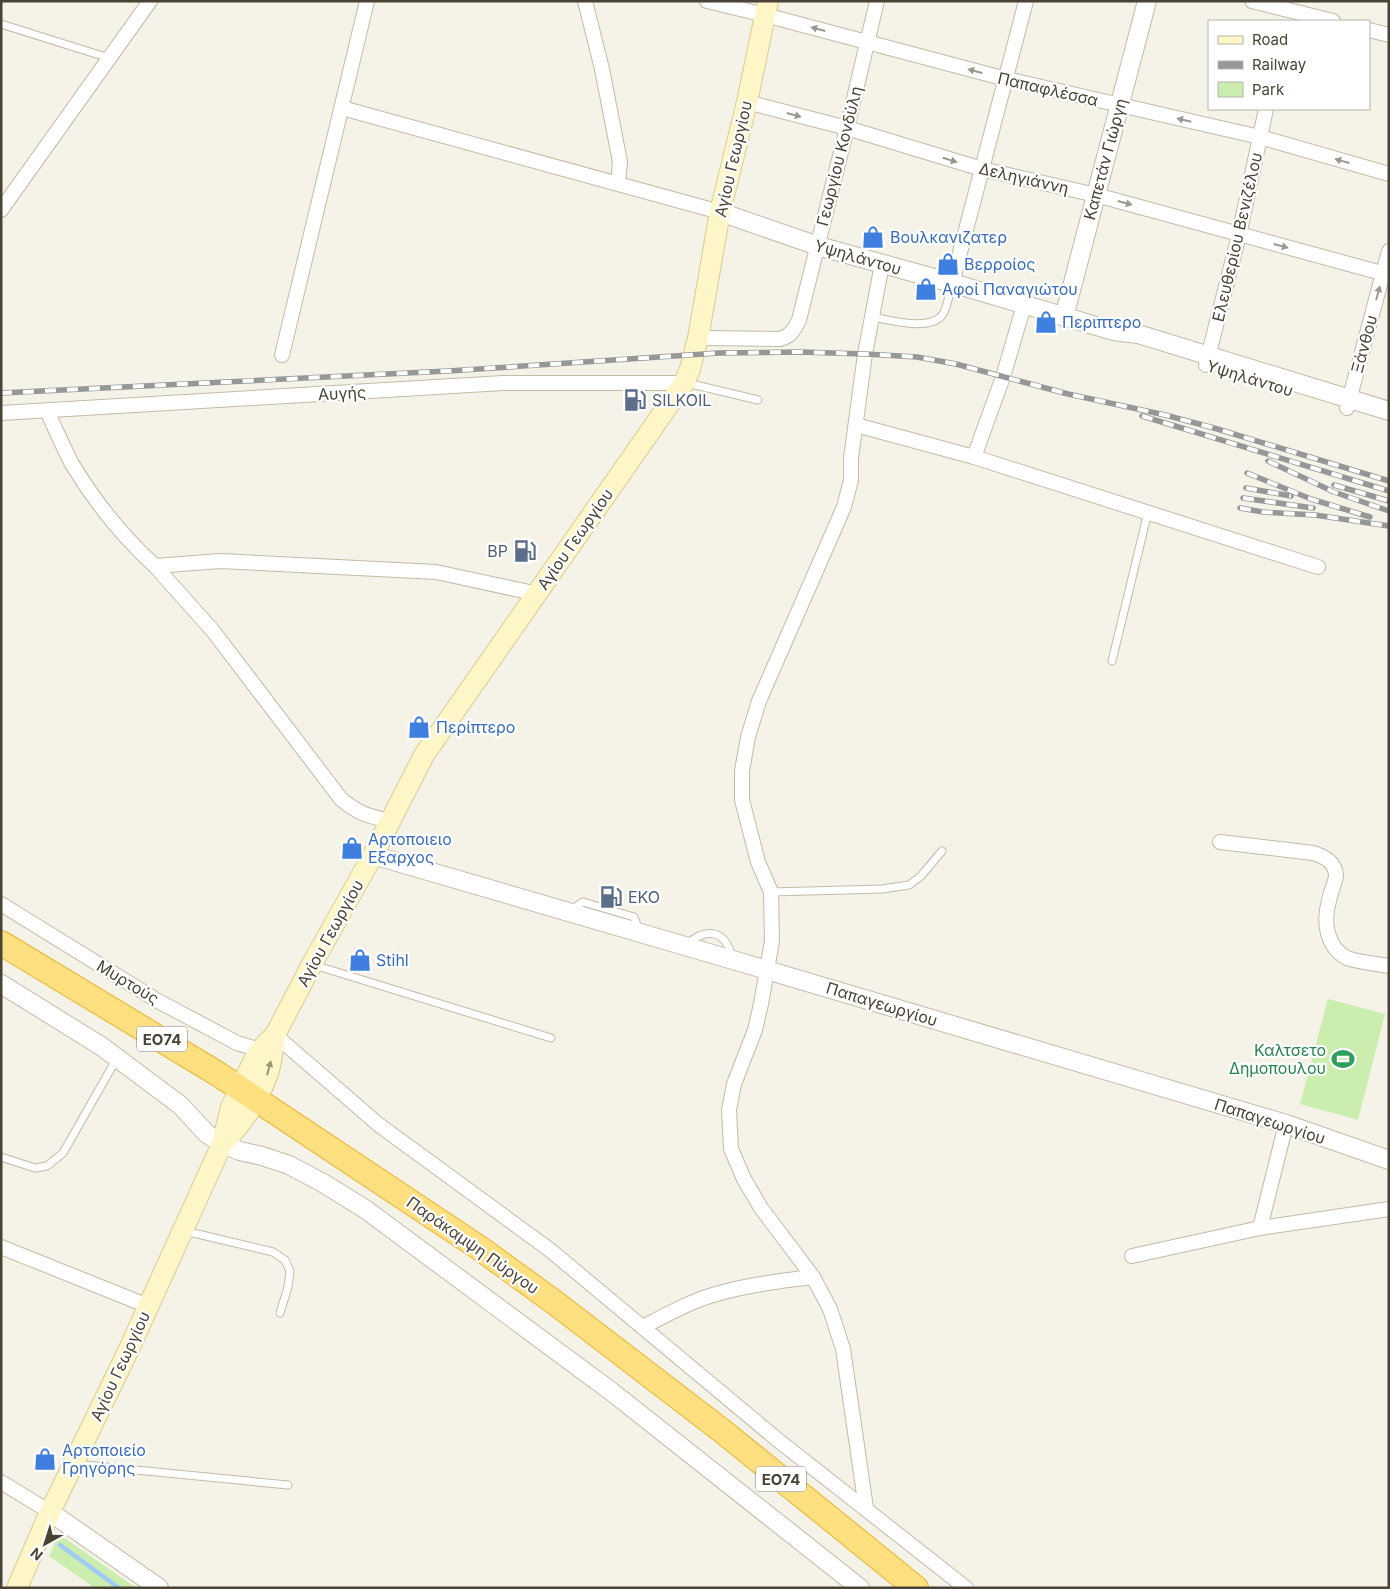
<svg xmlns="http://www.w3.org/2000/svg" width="1390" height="1589" viewBox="0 0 1390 1589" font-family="Inter,sans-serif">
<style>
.green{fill:#cbedad}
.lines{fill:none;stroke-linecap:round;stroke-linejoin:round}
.stream{stroke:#9fccf7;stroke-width:4.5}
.service-casing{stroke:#c2bba9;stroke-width:9}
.minor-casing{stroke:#c2bba9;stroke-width:16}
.tertiary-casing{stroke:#c2bba9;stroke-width:20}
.secondary-casing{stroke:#d9cc93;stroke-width:22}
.trunk-casing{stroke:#ecb32b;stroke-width:26}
.service{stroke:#fff;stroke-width:7}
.minor{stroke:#fff;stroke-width:14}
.tertiary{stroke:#fff;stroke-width:18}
.secondary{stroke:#fff6c8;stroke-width:20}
.trunk{stroke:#ffe080;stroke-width:24}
.rail-casing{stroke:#979797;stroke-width:5.5}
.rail{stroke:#fff;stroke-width:4;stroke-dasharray:11;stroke-linecap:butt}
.oneway{fill:#9b9890}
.oneway2{fill:#9b9477}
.labels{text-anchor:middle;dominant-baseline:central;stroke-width:4.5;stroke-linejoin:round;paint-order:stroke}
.shield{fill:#fff;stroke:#807b72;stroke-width:1}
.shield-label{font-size:15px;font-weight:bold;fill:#494335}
.street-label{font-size:16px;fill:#494335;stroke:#fff}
.shop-label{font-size:16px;fill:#366cbe;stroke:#fff;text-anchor:start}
.service-label{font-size:16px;fill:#4e5e75;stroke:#fff;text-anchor:start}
.leisure-label{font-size:16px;fill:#27864d;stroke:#fff;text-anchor:end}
</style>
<rect width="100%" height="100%" fill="#f5f2e7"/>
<g class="green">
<path d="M1328,999L1385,1014L1358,1120L1300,1104Z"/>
<path d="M59,1534L136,1588H95L49,1556Z"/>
</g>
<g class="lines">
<path class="stream" d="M60,1545L119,1588"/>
<defs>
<g id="service">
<path d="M1,24L109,58"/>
<path d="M872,317C890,320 931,332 943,314C948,306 949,293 952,284"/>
<path d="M687,383L758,400"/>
<path d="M1112,661L1148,512"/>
<path d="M771,892L882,889L909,885L921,876L942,851"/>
<path d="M571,910L583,902L634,917L639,930"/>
<path d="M687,944C707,927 725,930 732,957"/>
<path d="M314,965L551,1038"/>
<path d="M1,1157L35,1168L47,1166L63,1153L117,1058"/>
<path d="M185,1231L273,1252L285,1260L290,1271L288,1287L280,1313"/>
<path d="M75,1466L85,1465L288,1485"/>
</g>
<g id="minor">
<path d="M585,1L602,69L620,162L618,183"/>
<path d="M707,1L765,15L1006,79L1260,137L1389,174"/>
<path d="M1252,1L1333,21"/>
<path d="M1369,30L1389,35"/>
<path d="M747,102L847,128L982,169L1096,195L1389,275"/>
<path d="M342,108L720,212"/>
<path d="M1,210L150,1"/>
<path d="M952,283L1026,1"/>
<path d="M698,338L780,339C791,336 794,330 799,320L847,128L877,1"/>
<path d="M282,355L367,1"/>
<path d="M1206,365L1239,235L1266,109"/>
<path d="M1347,408L1389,251"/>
<path d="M47,411C55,428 63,447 72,464C95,502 122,536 155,566"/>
<path d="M1,413L503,383H684"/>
<path d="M856,425L974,457L1003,377L1024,305"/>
<path d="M974,457L1318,567"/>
<path d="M390,821C368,816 359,814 341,799L213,631L155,566L220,561L436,572L538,594"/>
<path d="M1220,842L1313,853C1323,856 1335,861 1336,875C1336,882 1330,893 1329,901C1323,921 1326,947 1347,958C1358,962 1377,964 1389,966"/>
<path d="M1,904L158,1001L237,1043L260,1050"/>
<path d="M275,1035L379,1125L550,1250L779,1441L966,1588"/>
<path d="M1260,1228L1286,1124"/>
<path d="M1,1247L148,1306"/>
<path d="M1132,1256L1260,1228L1389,1209"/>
<path d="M643,1327C666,1315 689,1302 713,1295C746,1285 779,1281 813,1277"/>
<path d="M1,1482L50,1512"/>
<path d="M866,1508L843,1349L830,1309L813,1277L761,1208L744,1179L731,1149L729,1110L734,1084L755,1030L761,1004L772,941L771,892L758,862L742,800V771L748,737L759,701L844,507L851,480V458L865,354L882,264"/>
</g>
<g id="tertiary">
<path d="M720,212L818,246L952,283L1113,331L1138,334L1389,411"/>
<path d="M1064,317L1147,1"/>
<path d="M373,855L733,960L1286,1124L1389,1160"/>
<path d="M1,984L101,1046L180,1105L207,1134L222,1144L240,1151L262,1156L289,1165L323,1183L365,1209L612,1392L860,1588"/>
<path d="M50,1512L159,1588"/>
</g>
<g id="secondary">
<path d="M222,1144C242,1124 261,1097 269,1070C272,1059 273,1046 275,1035"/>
<path d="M17,1588L50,1512L129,1349L222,1144L231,1107L254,1060L260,1050L275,1035L312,964L373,855L424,755L684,383L690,369L698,338L720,212L747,102L768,1"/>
</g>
<path id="trunk" d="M1,943L218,1074L481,1249L554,1302L721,1430L916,1588"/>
</defs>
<use href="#service" class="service-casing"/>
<use href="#minor" class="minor-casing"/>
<use href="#tertiary" class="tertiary-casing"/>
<use href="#secondary" class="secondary-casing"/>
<use href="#trunk" class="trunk-casing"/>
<use href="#service" class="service"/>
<use href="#minor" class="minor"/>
<use href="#tertiary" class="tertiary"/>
<use href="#secondary" class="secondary"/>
<use href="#trunk" class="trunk"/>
<defs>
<g id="rail">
<path d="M1,393L448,371L719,353L800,352L865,354L917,357L956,364L1068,394L1165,415L1214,428L1389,481"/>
<path d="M1142,416L1389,491"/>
<path d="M1268,461L1334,492L1389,511"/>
<path d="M1247,473L1311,499L1370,517"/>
<path d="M1334,485L1389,501"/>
<path d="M1246,488L1291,496"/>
<path d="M1243,498L1313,508"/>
<path d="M1240,508L1263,512L1315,515L1389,526"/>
</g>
</defs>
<use href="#rail" class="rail-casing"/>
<use href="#rail" class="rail"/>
</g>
<defs><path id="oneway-solid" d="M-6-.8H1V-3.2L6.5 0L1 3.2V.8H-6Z" transform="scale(1.25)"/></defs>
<g class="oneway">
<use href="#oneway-solid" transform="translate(818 29) rotate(-165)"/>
<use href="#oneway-solid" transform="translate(975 71) rotate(-165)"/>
<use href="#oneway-solid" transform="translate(794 115) rotate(15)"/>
<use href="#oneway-solid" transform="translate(1184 120) rotate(-167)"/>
<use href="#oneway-solid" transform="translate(950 160) rotate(17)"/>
<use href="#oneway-solid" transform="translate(1342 161) rotate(-164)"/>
<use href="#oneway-solid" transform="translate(1125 203) rotate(15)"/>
<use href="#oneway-solid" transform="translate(1281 246) rotate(15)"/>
<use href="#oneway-solid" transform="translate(1378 293) rotate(-75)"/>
</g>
<use class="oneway2" href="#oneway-solid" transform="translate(269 1068) rotate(-75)"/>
<defs>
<symbol id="shop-bare" viewBox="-9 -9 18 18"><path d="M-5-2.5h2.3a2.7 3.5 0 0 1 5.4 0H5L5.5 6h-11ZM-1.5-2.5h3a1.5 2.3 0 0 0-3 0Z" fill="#3f7fe0" stroke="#fff" stroke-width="2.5" paint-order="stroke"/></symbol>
<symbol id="fuel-bare" viewBox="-9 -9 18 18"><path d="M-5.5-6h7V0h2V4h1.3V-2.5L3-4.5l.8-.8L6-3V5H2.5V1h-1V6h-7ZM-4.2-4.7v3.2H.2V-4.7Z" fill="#5c6f8a" stroke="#fff" stroke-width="2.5" paint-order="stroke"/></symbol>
<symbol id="stadium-bare" viewBox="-9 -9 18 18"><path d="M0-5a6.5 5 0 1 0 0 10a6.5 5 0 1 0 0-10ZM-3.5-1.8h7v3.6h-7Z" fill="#2e9e5b" stroke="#fff" stroke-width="2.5" paint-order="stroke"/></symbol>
</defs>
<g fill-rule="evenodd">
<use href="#shop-bare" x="857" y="221" width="32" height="32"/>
<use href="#shop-bare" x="932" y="248" width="32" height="32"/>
<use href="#shop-bare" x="910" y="273" width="32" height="32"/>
<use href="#shop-bare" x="1030" y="306" width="32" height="32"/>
<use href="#fuel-bare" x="619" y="384" width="32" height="32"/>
<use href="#fuel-bare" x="509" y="535" width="32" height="32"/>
<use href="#shop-bare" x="403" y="711" width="32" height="32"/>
<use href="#shop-bare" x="336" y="832" width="32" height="32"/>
<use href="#fuel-bare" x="595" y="881" width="32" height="32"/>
<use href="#shop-bare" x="344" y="944" width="32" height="32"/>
<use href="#stadium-bare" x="1327" y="1043" width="32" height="32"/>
<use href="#shop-bare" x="29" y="1443" width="32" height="32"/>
</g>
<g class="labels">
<g class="shield">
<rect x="137" y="1026.5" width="50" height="25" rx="4"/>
<rect x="756" y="1466.5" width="50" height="25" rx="4"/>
</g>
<g class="shield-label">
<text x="162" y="1039">ΕΟ74</text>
<text x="781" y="1479">ΕΟ74</text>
</g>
<g class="street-label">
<text transform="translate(1048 89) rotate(13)">Παπαφλέσσα</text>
<text transform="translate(839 156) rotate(-76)">Γεωργίου Κονδύλη</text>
<text transform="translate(733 159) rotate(-77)">Αγίου Γεωργίου</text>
<text transform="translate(1105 159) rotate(-75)">Καπετάν Γιώργη</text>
<text transform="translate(1024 178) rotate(13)">Δεληγιάννη</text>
<text transform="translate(1237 237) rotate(-77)">Ελευθερίου Βενιζέλου</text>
<text transform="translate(858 257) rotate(16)">Υψηλάντου</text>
<text transform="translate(1364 344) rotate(-75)">Ξάνθου</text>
<text transform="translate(1250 378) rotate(17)">Υψηλάντου</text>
<text transform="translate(342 393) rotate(-3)">Αυγής</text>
<text transform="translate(575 539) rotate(-55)">Αγίου Γεωργίου</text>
<text transform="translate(330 933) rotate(-61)">Αγίου Γεωργίου</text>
<text transform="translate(128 982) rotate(31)">Μυρτούς</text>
<text transform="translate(882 1004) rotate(17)">Παπαγεωργίου</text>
<text transform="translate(1270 1121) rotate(18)">Παπαγεωργίου</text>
<text transform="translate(473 1245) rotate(35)">Παράκαμψη Πύργου</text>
<text transform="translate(120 1366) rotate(-65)">Αγίου Γεωργίου</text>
</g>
<g class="shop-label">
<text x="890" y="237">Βουλκανιζατερ</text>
<text x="964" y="264">Βερροίος</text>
<text x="942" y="289">Αφοί Παναγιώτου</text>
<text x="1062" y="322">Περιπτερο</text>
<text x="436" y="727">Περίπτερο</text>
<text x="368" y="839">Αρτοποιειο<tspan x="368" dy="18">Εξαρχος</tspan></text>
<text x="376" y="960">Stihl</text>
<text x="62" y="1450">Αρτοποιείο<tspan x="62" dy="18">Γρηγόρης</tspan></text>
</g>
<g class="service-label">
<text x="652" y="400">SILKOIL</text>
<text x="508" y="551" text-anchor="end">BP</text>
<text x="628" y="897">EKO</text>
</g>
<g class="leisure-label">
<text x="1326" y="1050">Καλτσετο<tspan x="1326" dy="18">Δημοπουλου</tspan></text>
</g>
</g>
<rect width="1390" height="1589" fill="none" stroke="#494335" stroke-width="5"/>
<rect x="1208" y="20" width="162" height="90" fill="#ffffff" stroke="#b6b4ae"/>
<rect x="1218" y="36" width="25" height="8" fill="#fff6c8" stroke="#b6b4ae"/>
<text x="1252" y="45" font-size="15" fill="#494335">Road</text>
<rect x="1218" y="61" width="25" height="8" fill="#979797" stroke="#b6b4ae"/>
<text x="1252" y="70" font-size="15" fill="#494335">Railway</text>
<rect x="1218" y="82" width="25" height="15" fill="#cbedad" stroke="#b6b4ae"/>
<text x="1252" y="95" font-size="15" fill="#494335">Park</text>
<g transform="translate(45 1544) rotate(219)" stroke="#ffffff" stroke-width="4" paint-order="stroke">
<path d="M0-4L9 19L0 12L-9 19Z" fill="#494335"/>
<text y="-8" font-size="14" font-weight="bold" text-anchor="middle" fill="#494335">N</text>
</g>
</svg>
